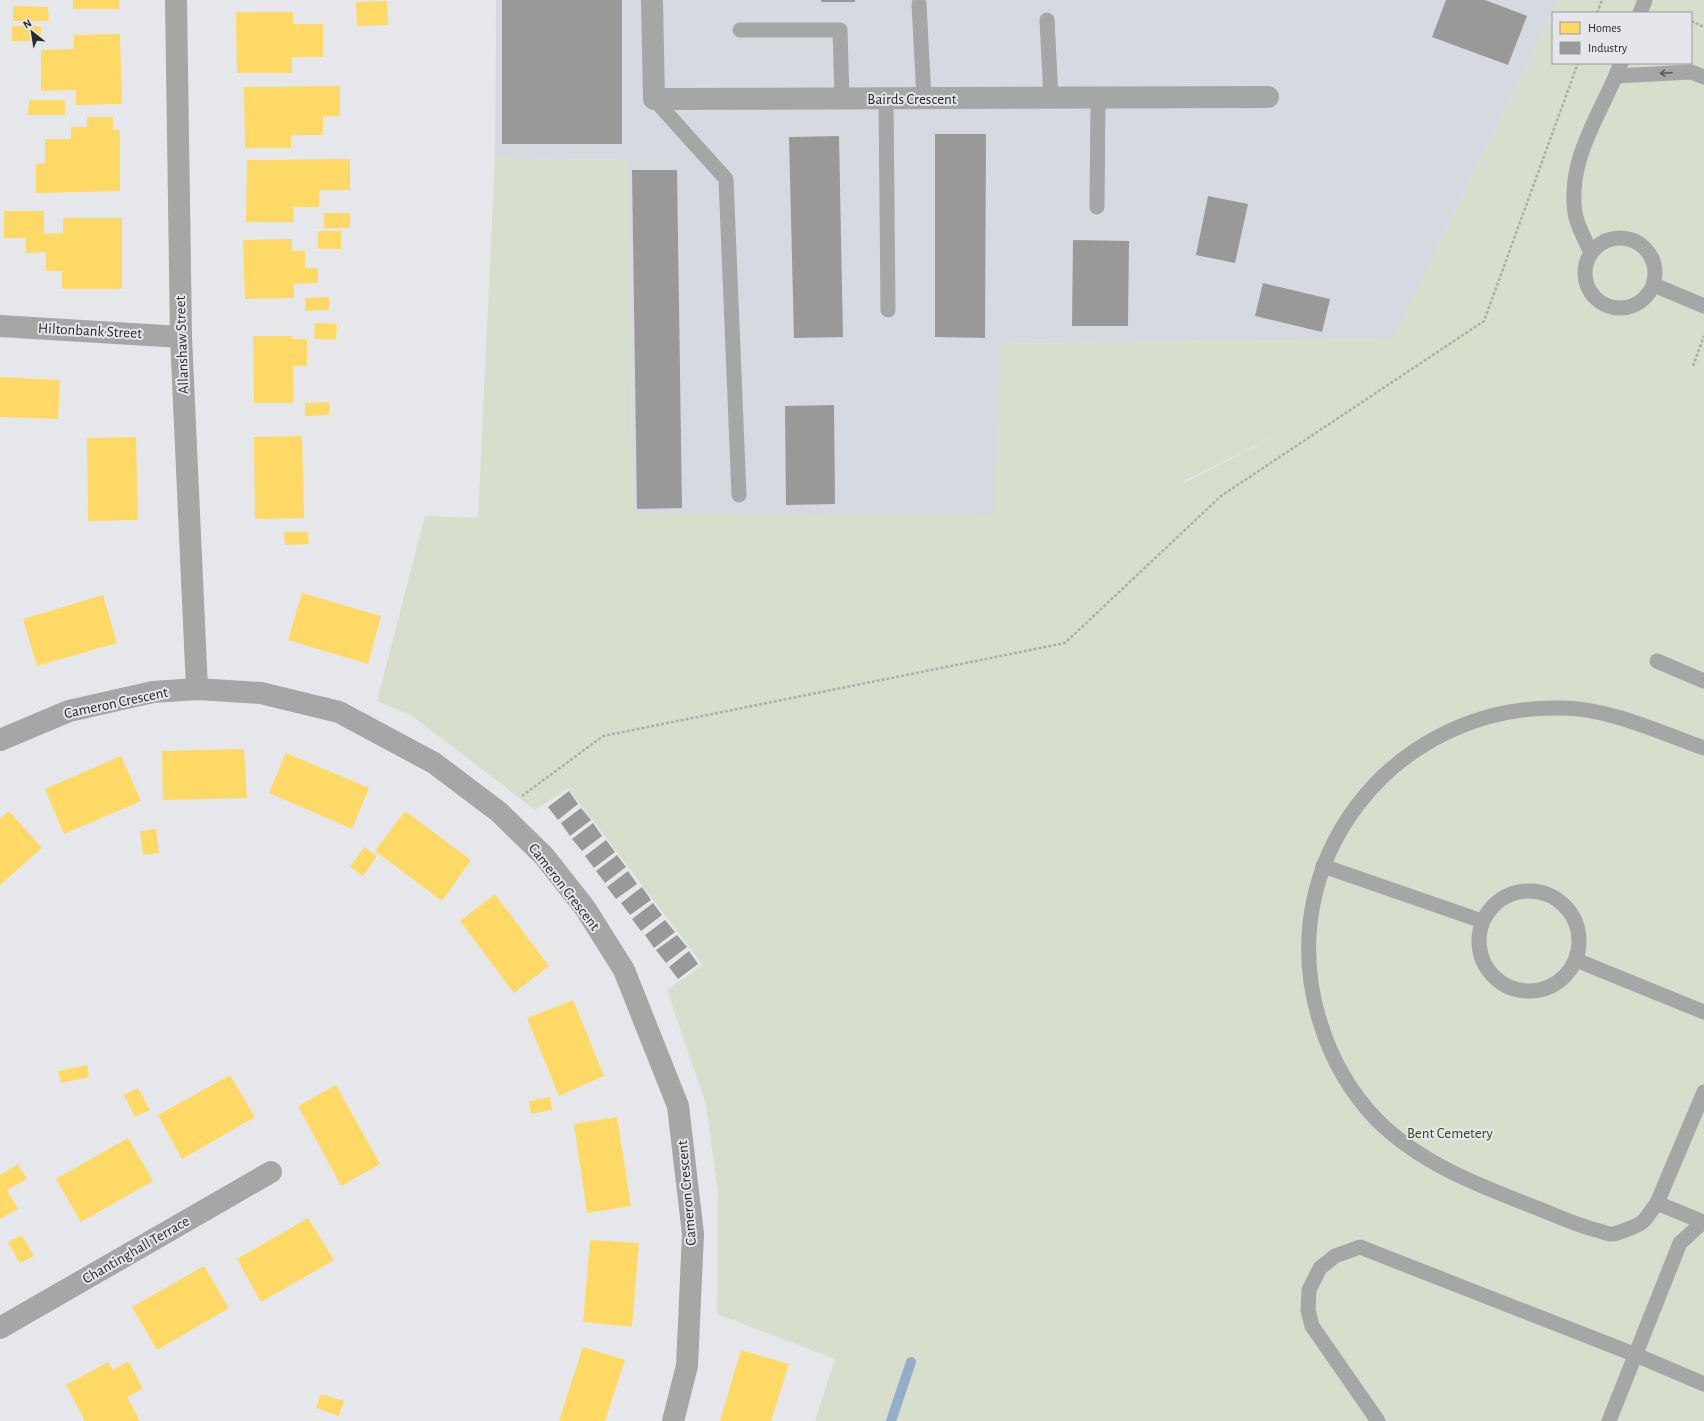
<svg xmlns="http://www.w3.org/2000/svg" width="1704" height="1421" viewBox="0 0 1704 1421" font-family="'Alegreya Sans',sans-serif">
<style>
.built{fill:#d7d9e0}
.green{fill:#d7decc;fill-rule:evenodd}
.homes{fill:#ffd966}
.industry{fill:#999}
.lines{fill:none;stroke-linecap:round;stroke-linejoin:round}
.stream{stroke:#93aec9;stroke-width:10}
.path{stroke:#afaeaf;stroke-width:2.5;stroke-dasharray:3 2;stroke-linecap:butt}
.lane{stroke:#a5a6a6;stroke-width:15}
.street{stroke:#a5a6a6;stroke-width:22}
.oneway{stroke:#5b5b5c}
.labels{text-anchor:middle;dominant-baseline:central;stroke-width:4;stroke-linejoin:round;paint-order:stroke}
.street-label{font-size:15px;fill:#29292b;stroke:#e5e6eb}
.park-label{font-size:15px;fill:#3b4a14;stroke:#e5e6eb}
</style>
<rect width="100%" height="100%" fill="#e6e7ea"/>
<path class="built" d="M496,0H1559L1393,339L1002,344L995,515L633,513L628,160L495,158Z"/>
<path class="green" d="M1559,0H1704V1421H815L835,1359L717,1314L718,1193L706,1104L667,990L703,965L568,788L535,810L411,715L377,701L425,516L478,518L495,158L628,160L633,513L994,515L1002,344L1393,339ZM1553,13H1691V63H1553ZM1282,432L1182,484L1186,480Z"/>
<g class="homes">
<path d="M73,0H119L120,9H73Z"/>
<path d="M387,1L388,25L357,26L356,2Z"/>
<path d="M13,6L48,7L49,21H13Z"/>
<path d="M236,12H293V24H323V57H292V73H237Z"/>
<path d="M12,26H41L40,41H12Z"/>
<path d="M120,34L122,104L76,105V90L41,91V50L74,49V35Z"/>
<path d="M340,86V116H323V135H291V148H245L244,87Z"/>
<path d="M29,100H65V115H28Z"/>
<path d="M87,117H113V130H120V191L36,193V164L45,163V139H71V127H87Z"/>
<path d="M350,159V190H319V207H293L294,222H246L247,160Z"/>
<path d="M4,211H44V234L63,233V218H122V289H62V271H46V252L26,253V238H4Z"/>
<rect x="324" y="213" width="26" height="15"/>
<rect x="318" y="231" width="23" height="18"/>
<path d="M292,239V251H305V268H318V283L294,284V298L245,299L243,240Z"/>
<path d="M329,297V310L305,311V298Z"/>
<path d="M315,323L337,324L336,340L314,339Z"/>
<path d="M253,336H293L292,339H307V366H293V403H254Z"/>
<path d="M0,377L60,380L58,419L0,417Z"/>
<path d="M329,402V415L305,416V403Z"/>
<path d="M302,436L304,518L255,519L254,437Z"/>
<path d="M136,437L138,520L88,521L87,438Z"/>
<path d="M284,532H308L309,544L285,545Z"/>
<path d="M302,593L381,616L368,664L288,640Z"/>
<path d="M103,595L117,643L37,666L23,619Z"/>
<path d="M244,749L247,798L163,800L162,751Z"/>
<path d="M286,753L369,788L352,829L269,793Z"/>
<path d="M121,756L141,801L64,834L45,789Z"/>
<path d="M9,811L42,848L0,885V819Z"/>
<path d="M405,811L471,860L442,901L375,851Z"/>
<path d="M156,829L159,853L143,855L140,831Z"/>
<path d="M364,847L377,856L363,876L350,867Z"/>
<path d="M495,894L549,966L514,993L460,921Z"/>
<path d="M573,1000L604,1076L559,1096L527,1018Z"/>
<path d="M87,1065L89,1077L61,1083L58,1071Z"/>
<path d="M230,1075L255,1117L182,1159L158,1115Z"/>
<path d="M336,1085L380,1164L341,1186L298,1106Z"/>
<path d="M138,1088L150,1110L135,1117L124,1095Z"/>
<path d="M550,1097L552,1110L531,1114L529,1101Z"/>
<path d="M617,1117L631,1206L587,1213L574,1124Z"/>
<path d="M128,1138L153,1181L81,1222L56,1179Z"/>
<path d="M18,1164L27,1179L7,1190L18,1209L0,1219V1175Z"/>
<path d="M308,1218L334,1260L261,1302L237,1259Z"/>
<path d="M22,1235L34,1256L20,1263L8,1242Z"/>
<path d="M590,1240L639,1243L632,1327L583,1322Z"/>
<path d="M204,1266L229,1308L157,1350L132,1307Z"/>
<path d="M583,1347L625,1360L611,1403L605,1421H559Z"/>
<path d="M741,1350L789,1364L771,1421H720Z"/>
<path d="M128,1361L143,1389L127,1397L140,1421H85L66,1385L108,1362L113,1370Z"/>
<path d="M321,1394L344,1401L339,1416L316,1408Z"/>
</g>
<g class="industry">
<rect x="502" y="0" width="120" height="144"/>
<rect x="821" y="0" width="34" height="2"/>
<path d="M1446,0H1485L1527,16L1508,65L1432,37Z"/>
<path d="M935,134H986L985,338L935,337Z"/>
<path d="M839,136L843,337L794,338L789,137Z"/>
<path d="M632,170H677L682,508L637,509Z"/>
<path d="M1208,196L1248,204L1235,263L1196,255Z"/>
<path d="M1073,240L1129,241L1128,326H1072Z"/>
<path d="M1263,283L1330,299L1322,332L1255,316Z"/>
<path d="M834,405L835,504L786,505L785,406Z"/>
<path d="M569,791L578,804L558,820L548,807Z"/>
<path d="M581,808L591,820L570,836L561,823Z"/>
<path d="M593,823L602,836L582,851L572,839Z"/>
<path d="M606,840L615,852L594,868L585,856Z"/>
<path d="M617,855L626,867L605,883L596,871Z"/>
<path d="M628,871L637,884L616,899L607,887Z"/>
<path d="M642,887L651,900L630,915L621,903Z"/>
<path d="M653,903L662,915L641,931L632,919Z"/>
<path d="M665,920L675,932L654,948L645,935Z"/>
<path d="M677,935L687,947L666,963L656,950Z"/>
<path d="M689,951L698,964L678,979L669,967Z"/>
</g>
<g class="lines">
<path class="stream" d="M891,1421L911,1362"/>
<g class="path">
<path d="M1597,13L1602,0"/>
<path d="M1691,21L1704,27"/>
<path d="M1693,366L1704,336"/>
<path d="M522,796L603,736L1065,643L1221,496L1484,321L1578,63"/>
</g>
<g class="lane">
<path d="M919,4L924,98"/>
<path d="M1640,13L1645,0"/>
<path d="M1047,20L1051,98"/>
<path d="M740,30H840L842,99"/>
<path d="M1616,76L1691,72L1704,77"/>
<path d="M654,99L726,179L739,495"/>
<path d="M886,99L888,310"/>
<path d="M1097,207L1098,98"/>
<circle cx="1620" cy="273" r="35"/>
<path d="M1591,253C1586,241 1577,226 1575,213C1567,157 1602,113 1621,63"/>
<path d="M1654,285L1704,306"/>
<path d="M1657,661L1704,681"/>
<path d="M1323,866L1482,921"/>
<circle cx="1529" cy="941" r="50"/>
<path d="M1576,960L1704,1012"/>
<path d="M1657,1203C1652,1209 1647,1219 1641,1223C1637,1226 1616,1234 1612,1234C1607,1234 1601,1231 1596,1230C1576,1225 1557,1216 1537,1208C1480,1186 1421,1164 1377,1120C1351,1093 1332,1060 1321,1025C1268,863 1393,703 1563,708C1611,709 1659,732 1704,748"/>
<path d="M1378,1421L1312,1326L1308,1310L1309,1290L1320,1268L1335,1256L1360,1247L1636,1355L1704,1384"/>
<path d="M1609,1421L1680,1243L1703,1222L1657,1203L1704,1092"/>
</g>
<g class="street">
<path d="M176,0L181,337L197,689"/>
<path d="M652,0L654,99L1268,97"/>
<path d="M0,326L181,337"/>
<path d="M0,740L69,711L153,692L197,689L261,693L339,712L434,763L499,812L544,856L585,908L624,970L678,1106L693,1234L687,1366L673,1421"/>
<path d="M0,1328L271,1172"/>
</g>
</g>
<defs><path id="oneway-shaft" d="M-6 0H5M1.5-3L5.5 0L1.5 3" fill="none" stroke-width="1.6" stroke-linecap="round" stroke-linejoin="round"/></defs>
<use class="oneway" href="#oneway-shaft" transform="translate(1666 73) rotate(177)"/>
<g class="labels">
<g class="street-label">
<text x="912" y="99">Bairds Crescent</text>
<text transform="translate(90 331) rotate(3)">Hiltonbank Street</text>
<text transform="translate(182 345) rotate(-92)">Allanshaw Street</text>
<text transform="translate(116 703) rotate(-12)">Cameron Crescent</text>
<text transform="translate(564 887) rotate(52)">Cameron Crescent</text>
<text transform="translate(687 1193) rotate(-95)">Cameron Crescent</text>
<text transform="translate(136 1250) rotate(-30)">Chantinghall Terrace</text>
</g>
<g class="park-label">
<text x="1450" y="1133">Bent Cemetery</text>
</g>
</g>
<rect x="1552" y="12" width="140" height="52" fill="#e5e6eb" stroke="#9a9a9e"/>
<rect x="1560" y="22" width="20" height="12" fill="#ffd966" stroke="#9a9a9e"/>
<text x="1588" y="32" font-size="12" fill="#29292b">Homes</text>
<rect x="1560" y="42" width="20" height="12" fill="#999999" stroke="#9a9a9e"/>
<text x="1588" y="52" font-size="12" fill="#29292b">Industry</text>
<g transform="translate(32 32) rotate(330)" stroke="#e5e6eb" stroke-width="3" paint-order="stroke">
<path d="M0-3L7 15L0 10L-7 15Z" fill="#29292b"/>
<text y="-6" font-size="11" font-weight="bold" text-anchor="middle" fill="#29292b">N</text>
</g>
</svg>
